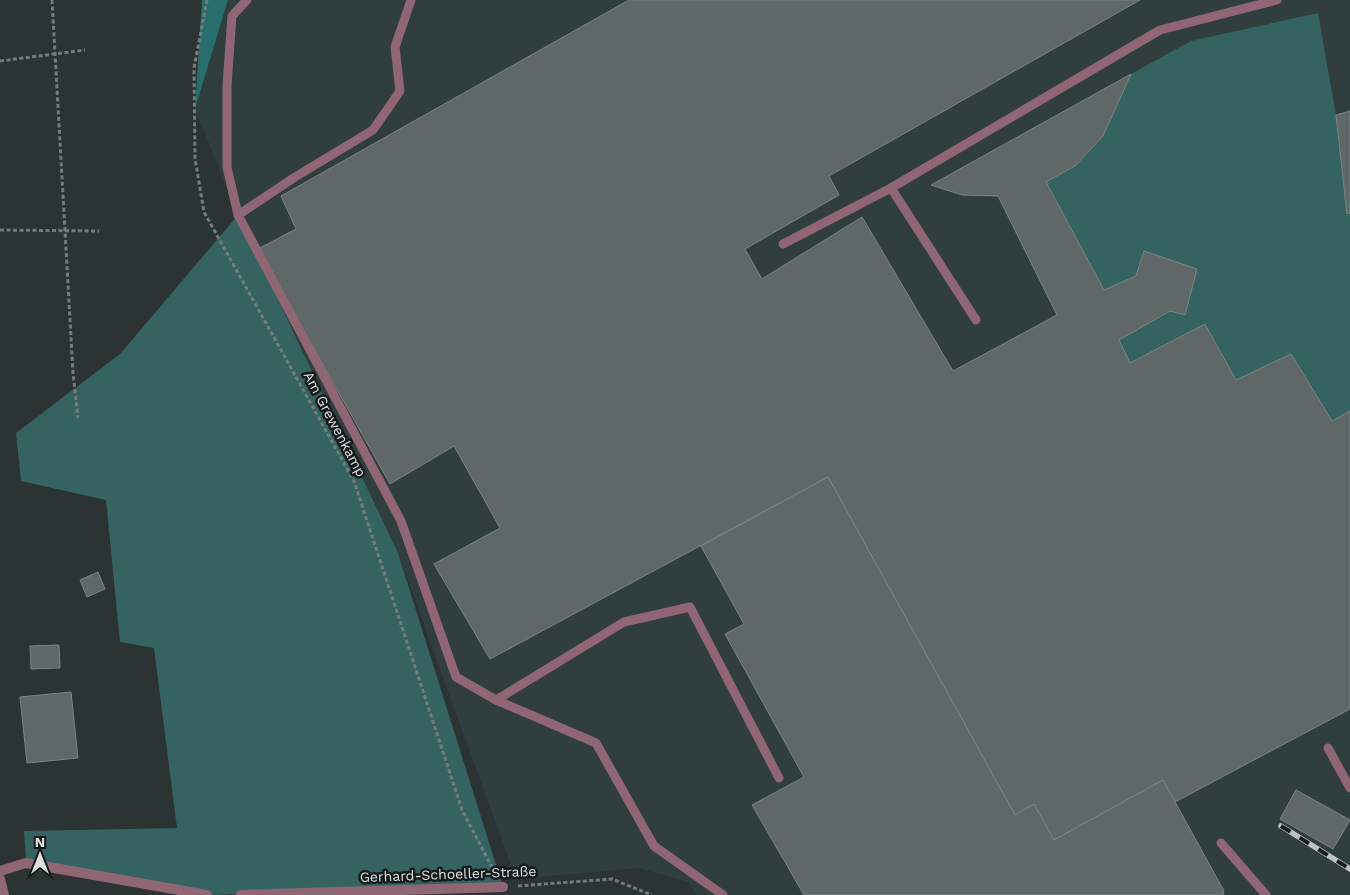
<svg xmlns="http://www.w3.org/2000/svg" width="1350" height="895" viewBox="0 0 1350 895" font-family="'Work Sans',sans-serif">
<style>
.built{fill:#303e3d}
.green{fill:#346362}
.forest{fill:#286e6d}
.building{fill:#5f6767;stroke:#7c8584}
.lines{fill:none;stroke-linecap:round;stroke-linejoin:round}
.path{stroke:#767c7c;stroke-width:3;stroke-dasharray:4 2.5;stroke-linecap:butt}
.lane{stroke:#916674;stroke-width:9}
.street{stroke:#916674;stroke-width:10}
.rail-casing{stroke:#bdc2c1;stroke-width:5.5}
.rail{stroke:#171a1a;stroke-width:4;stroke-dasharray:11;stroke-linecap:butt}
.labels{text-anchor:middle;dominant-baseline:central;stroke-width:5;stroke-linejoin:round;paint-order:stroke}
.street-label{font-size:14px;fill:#dce1e0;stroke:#171a1a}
</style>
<rect width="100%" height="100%" fill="#2c3333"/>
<path class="built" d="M228,0H1350V895H697L688,882L639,868L516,879L398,553L238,215L195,109Z"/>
<g class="green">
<path d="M1318,13L1336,115L1347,214L1350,213V411L1332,421L1291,355L1236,380L1205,324L1130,363L1119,340L1170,311L1185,315L1196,269L1145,251L1136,276L1104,290L1046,182L1075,166L1103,136L1131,74L1191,41Z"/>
<path d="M238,215L398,553L503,887L207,895L26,863L24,831L177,828L154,648L120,642L106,500L21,481L16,433L120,354Z"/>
</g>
<path class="forest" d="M202,0H228L195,109Z"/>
<g class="building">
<path d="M629,0H1140L829,176L839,195L745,249L762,279L862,217L953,371L1057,315L998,196L962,195L931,185L1131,74L1103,136L1075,166L1046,182L1104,290L1136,276L1144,251L1197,269L1185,315L1170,311L1119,340L1130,363L1205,324L1236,380L1291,354L1332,421L1350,411V709L1175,802L1163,780L1054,840L1034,804L1015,815L828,477L490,659L434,564L500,528L454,446L390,484L258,249L296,229L281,196Z"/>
<path d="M1350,111V213L1347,214L1336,115Z"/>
<path d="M828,477L1015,815L1034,804L1054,840L1163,780L1224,891L1223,895H804L752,805L804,777L725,634L744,624L701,546Z"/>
<path d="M98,572L105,589L87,597L80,580Z"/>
<path d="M59,645L60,668L31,669L30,646Z"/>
<path d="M71,692L78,758L27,763L20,697Z"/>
<path d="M1296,790L1350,820L1333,849L1280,819Z"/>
</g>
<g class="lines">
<g class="path">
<path d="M52,0L73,373L78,418"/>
<path d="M207,0L194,68L195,158L204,212L354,481L462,810L495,873"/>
<path d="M0,61L85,50"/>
<path d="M0,230L99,231"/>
<path d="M518,886L612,879L652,895"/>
</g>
<g class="lane">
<path d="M247,0L232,16L227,85V167L238,215L401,521L456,677L496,700L624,622L690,607L779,778"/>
<path d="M238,215L295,177L373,130L400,91L395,47L411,0"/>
<path d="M783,244L891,188"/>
<path d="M976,320L891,188L1160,30L1277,0"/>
<path d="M496,700L596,743L654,846L723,895"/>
<path d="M1328,748L1350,788"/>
<path d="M1221,843L1266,895"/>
</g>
<g class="street">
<path d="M0,871L26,863L207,895"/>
<path d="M0,879L4,895"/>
<path d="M241,895L503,887"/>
</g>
<defs>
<path id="rail" d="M1281,826L1350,869"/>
</defs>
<use href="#rail" class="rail-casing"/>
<use href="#rail" class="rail"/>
</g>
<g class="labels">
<g class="street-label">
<text transform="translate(335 424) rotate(62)">Am Grewenkamp</text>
<text transform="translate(448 874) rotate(-2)">Gerhard-Schoeller-Straße</text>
</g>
</g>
<g transform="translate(40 855)" stroke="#171a1a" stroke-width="4" paint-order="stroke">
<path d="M0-4L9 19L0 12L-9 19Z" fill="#dce1e0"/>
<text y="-8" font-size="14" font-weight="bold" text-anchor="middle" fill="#dce1e0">N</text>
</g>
</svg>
